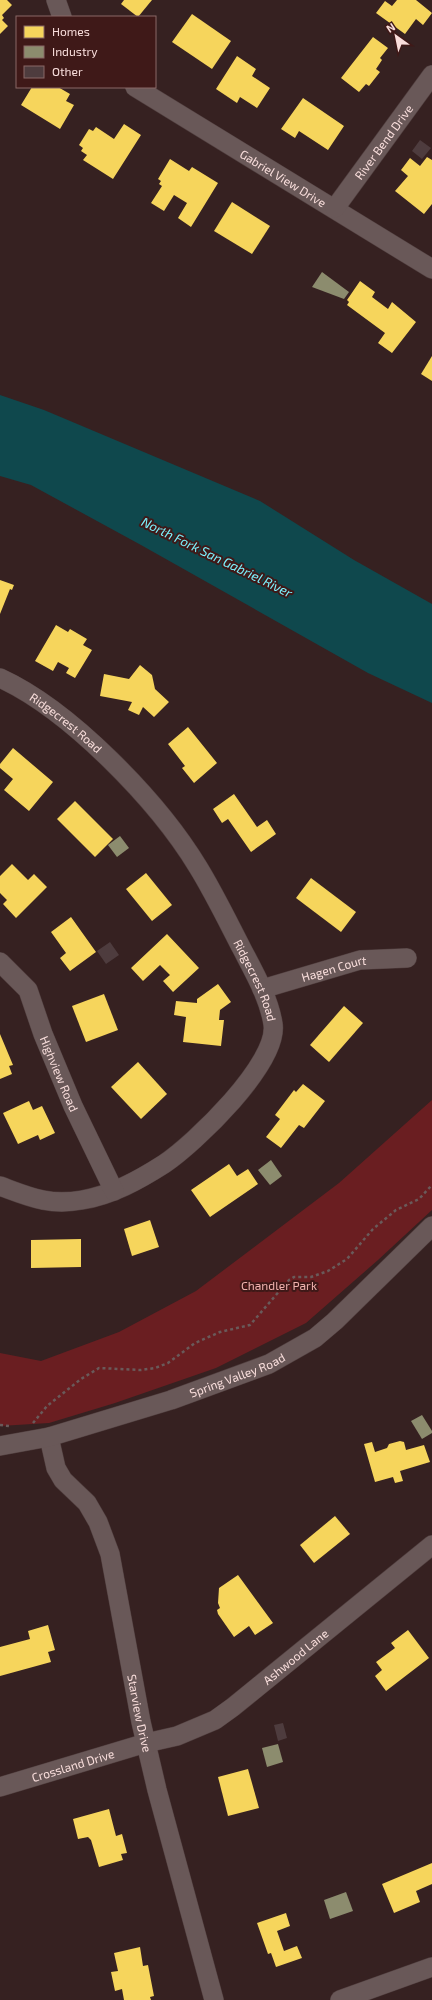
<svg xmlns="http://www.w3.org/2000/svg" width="432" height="2000" viewBox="0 0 432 2000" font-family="'Exo 2',sans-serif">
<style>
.green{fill:#6a1e21}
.water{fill:#0f484d}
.homes{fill:#f6d55c}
.industry{fill:#8c8c6e}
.building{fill:#4e3c3e}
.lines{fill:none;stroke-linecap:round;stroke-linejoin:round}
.minor-casing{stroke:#503e3e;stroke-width:20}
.path{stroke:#6a5a5a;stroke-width:2.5;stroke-dasharray:3 3;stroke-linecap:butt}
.minor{stroke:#695858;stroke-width:19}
.labels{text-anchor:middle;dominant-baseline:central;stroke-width:4;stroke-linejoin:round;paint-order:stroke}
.street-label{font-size:12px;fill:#f9dedc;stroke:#3f1918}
.park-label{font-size:12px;fill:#f0b2ae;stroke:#3f1918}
.water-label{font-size:13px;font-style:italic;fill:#7cf4ff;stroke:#3f1918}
</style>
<rect width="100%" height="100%" fill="#362121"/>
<path class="green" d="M432,1100V1210L378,1260L306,1323L216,1368L115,1403L49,1423L0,1426V1353L41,1361L119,1332L196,1291L339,1183Z"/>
<path class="water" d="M0,395L44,410L260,501L354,560L432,604V703L368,673L141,545L31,485L0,476Z"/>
<g class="homes">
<path d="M0,0H7L12,5L2,15L4,18L2,20L8,26L0,34Z"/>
<path d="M124,0H152L138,17L121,4Z"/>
<path d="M397,0H416L432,13L423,25L416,19L405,34L376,13L385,1L392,6Z"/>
<path d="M192,14L231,41L212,69L172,42Z"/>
<path d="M373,37L388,48L380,58L382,60L376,69L380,72L369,86L366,84L359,92L341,78Z"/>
<path d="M237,56L256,69L252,76L270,88L257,108L240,97L237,103L216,89Z"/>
<path d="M32,87H58L70,94L66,101L74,105L60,129L21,105Z"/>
<path d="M303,98L344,126L328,150L299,131L295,138L281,129Z"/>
<path d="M124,124L141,135L113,179L83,160L87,155L81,151L83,148L79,145L89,129L93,131L96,127L114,139Z"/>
<path d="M427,157L432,160V204L424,214L395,191L408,176L401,170L410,158L420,166Z"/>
<path d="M170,159L189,171L192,167L218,183L191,227L178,218L187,203L174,195L164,211L151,203L162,186L159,184L161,181L158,179Z"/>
<path d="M232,202L270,226L252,254L214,231Z"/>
<path d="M360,281L375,292L372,297L388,309L392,302L416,322L392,353L378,343L385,333L347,305L349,302L347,300Z"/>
<path d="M432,356V381L421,374Z"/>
<path d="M0,580L14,585L12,590L10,589L0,614Z"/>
<path d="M56,625L68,632L70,629L87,639L83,645L92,650L75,678L66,673L69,668L58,662L53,671L35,661Z"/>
<path d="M140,665L152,675L155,689L169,702L154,717L143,707L139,715L128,710L132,702L100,696L104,674L129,679Z"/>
<path d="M188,727L217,763L194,783L182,768L185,766L168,744Z"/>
<path d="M13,748L53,782L29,811L4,790L13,779L0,768V764Z"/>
<path d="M234,794L257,827L267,820L276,834L251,852L228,819L222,823L213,809Z"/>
<path d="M75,801L113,839L95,857L57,819Z"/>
<path d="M12,864L28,880L34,874L47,887L16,918L3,904L7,900L0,893V876Z"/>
<path d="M146,873L172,905L152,921L126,889Z"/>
<path d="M311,878L356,912L341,932L296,898Z"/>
<path d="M71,917L96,952L70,971L60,958L66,953L51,932Z"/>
<path d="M167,934L199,968L173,992L163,981L170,975L160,965L143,981L131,968Z"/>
<path d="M218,984L231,1002L220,1010L219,1020H224L221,1046L183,1042L186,1017L174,1015L176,1001L197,1003V999Z"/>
<path d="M104,994L118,1030L86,1042L72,1006Z"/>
<path d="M344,1006L363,1023L329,1062L310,1045Z"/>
<path d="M0,1034L13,1065L9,1066L12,1074L0,1079Z"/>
<path d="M138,1062L167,1094L141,1119L111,1087Z"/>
<path d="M303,1084L325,1101L304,1128L299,1125L281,1148L266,1137L280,1119L275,1115L294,1090L296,1092Z"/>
<path d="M29,1101L33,1110L42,1106L55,1133L40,1140L38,1135L18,1144L3,1113Z"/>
<path d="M229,1164L237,1176L248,1169L258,1184L210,1217L191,1190Z"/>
<path d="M150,1220L159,1247L132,1256L124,1229Z"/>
<path d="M81,1239V1267L31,1268V1240Z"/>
<path d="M400,1441L404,1442L406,1450L424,1445L430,1462L400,1471L403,1481L395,1483L393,1477L375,1482L364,1444L372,1442L375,1452L387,1448L389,1444Z"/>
<path d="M335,1516L350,1534L314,1563L300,1545Z"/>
<path d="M238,1575L273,1623L255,1635L249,1626L234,1637L218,1614L217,1610L220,1608L218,1603L219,1588Z"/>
<path d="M48,1625L55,1650L48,1652L51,1662L0,1676V1647L30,1639L28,1631Z"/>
<path d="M408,1630L429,1658L386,1691L375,1676L382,1670L376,1662L395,1648L391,1643Z"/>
<path d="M248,1769L259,1808L228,1816L218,1777Z"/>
<path d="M109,1809L116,1836L122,1834L127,1853L121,1854L123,1860L99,1867L91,1840L88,1837L78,1839L73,1819Z"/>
<path d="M432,1863V1884L416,1891L420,1902L394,1913L382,1884Z"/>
<path d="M286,1913L290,1926L277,1931L284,1951L297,1946L302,1958L276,1967L271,1953L268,1954L257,1923Z"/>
<path d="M140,1947L143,1966L148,1965L154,1996L150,1997L151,2000H124L122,1989L115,1991L111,1972L118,1971L114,1953Z"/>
</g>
<g class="industry">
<path d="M322,272L349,292L344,299L312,287Z"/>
<path d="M120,836L129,848L117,857L108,845Z"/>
<path d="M271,1160L282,1176L270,1185L258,1170Z"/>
<path d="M422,1415L432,1431V1433L422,1439L411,1421Z"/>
<path d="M278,1744L283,1762L267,1767L262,1748Z"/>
<path d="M346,1892L353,1911L330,1919L324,1900Z"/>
</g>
<g class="building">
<path d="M420,140L431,148L422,159L412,151Z"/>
<path d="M110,942L119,955L106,964L97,951Z"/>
<path d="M283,1723L287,1738L278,1741L274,1725Z"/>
</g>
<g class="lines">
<defs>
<g id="minor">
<path d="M56,0L62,17"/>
<path id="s1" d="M135,87L432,269"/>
<path id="s2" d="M335,208L432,75"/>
<path id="s3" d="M0,678C70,710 158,801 198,867C214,893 228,922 242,949C254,972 269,998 273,1024C279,1063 194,1144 164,1164C139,1180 112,1195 82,1200C49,1206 30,1197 0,1186"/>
<path id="s4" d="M0,962L28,990L43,1034L73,1106L114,1191"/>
<path id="s5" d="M262,989L360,960L407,958"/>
<path id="s6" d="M49,1437L56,1468L63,1480L87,1503L98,1522L110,1554L141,1722L157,1790L214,2000"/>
<path id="s7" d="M0,1446L49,1437L171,1400L269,1364L315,1338L335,1321L432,1226"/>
<path id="s8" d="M0,1787L146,1743L177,1736L215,1720L233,1707L432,1545"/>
<path d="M340,2000L432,1967"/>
</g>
</defs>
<use href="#minor" class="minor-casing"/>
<g class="path">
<path d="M33,1423L47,1406L81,1379L99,1368L141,1370L155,1368L168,1363L195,1343L220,1332L250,1325L289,1280L294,1277H311L328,1271L347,1259L373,1229L396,1210L419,1199L432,1185"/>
<path d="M0,1425L9,1426"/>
</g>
<use href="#minor" class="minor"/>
</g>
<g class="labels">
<g class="street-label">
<text stroke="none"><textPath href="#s2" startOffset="82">River Bend Drive</textPath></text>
<text stroke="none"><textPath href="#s1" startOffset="174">Gabriel View Drive</textPath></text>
<text stroke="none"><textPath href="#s3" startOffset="80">Ridgecrest Road</textPath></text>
<text stroke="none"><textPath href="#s5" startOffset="75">Hagen Court</textPath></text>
<text stroke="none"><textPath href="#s3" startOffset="404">Ridgecrest Road</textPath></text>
<text stroke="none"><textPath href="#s4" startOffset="129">Highview Road</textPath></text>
<text stroke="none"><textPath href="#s7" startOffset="248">Spring Valley Road</textPath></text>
<text stroke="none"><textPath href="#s8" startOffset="328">Ashwood Lane</textPath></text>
<text stroke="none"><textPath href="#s6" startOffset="297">Starview Drive</textPath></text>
<text stroke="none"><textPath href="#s8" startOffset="76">Crossland Drive</textPath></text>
</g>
<g class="park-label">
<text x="279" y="1285">Chandler Park</text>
</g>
<g class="water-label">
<text transform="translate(217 557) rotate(26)">North Fork San Gabriel River</text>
</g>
</g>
<rect x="16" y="16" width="140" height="72" fill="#3f1918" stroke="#896866"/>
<rect x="24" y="26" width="20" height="12" fill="#f6d55c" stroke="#896866"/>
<text x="52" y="36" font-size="12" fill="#f9dedc">Homes</text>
<rect x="24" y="46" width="20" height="12" fill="#8c8c6e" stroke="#896866"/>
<text x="52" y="56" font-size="12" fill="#f9dedc">Industry</text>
<rect x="24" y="66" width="20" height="12" fill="#4e3c3e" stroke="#896866"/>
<text x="52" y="76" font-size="12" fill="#f9dedc">Other</text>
<g transform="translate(396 36) rotate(327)" stroke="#3f1918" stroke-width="3" paint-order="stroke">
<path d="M0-3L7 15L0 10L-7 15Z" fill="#f9dedc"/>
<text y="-6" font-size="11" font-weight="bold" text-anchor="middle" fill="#f9dedc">N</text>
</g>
</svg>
